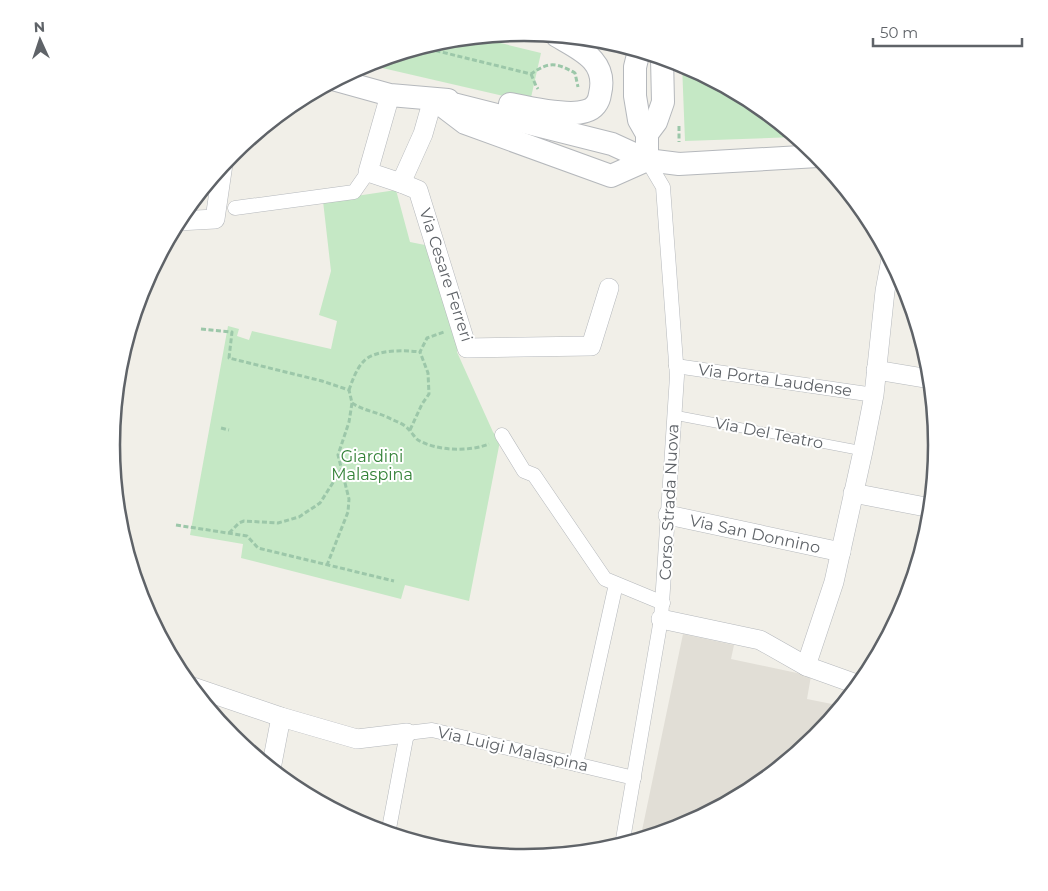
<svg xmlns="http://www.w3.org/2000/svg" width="1048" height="891" viewBox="0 0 1048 891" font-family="Montserrat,sans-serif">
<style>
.education{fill:#e1ded6}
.green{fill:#c5e8c5}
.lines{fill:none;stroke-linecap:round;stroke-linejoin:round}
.service-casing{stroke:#b5b8bc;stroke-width:10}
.pedestrian-casing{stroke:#b5b8bc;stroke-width:15}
.minor-casing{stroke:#b5b8bc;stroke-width:20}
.tertiary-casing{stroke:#b5b8bc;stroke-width:24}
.path{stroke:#9cc7a9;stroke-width:3;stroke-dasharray:5 2.5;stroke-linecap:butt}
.service{stroke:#fff;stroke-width:9}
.pedestrian{stroke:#fff;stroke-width:14}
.minor{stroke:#fff;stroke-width:19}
.tertiary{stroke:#fff;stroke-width:22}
.labels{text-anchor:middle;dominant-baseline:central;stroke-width:4;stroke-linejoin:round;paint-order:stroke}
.street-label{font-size:16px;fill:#5f6368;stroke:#fff}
.park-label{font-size:16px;fill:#348238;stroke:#fff}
.rim{fill:none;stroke:#5f6368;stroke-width:2.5}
</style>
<rect width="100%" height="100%" fill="#f1efe8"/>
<path class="education" d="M683,634L734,645L731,659L811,676L807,699L842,706L816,738L753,789L682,827L640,840Z"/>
<g class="green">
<path d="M476,37L541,53L530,102L365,64L444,40Z"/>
<path d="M682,64L754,102L796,137L685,141Z"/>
<path d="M396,190L410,242L430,246L459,346L457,352L461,361L493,432L500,441L469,601L405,585L401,599L241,558L243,544L190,535L228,326L239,329L237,336L249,340L252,331L331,349L337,321L319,315L331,271L323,201Z"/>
</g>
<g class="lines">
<defs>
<path id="service" d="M674,415L863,451"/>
<g id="pedestrian">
<path d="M235,208L354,192L368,172"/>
<path d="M676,366L874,395"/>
<path d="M502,435L524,471L534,475L605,579L663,603"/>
<path d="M576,764L616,584"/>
<path d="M388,834L407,733L432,730L634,778"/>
<path d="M622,845L661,619L677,376L663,187L647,160"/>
</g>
<g id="minor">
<path d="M390,95L368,172L401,183L423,134L433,99"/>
<path d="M401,183L418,190L467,348L591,346L609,288"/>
<path d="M178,221L215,219L223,164"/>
<path d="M876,370L930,379"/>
<path d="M853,493L931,508"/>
<path d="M668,515L841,552"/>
<path d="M661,619L760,640L806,666L859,685"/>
<path d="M806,666L834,582L863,451L874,395L885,291L891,259"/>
<path d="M190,686L281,717L357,739L407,733"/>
<path d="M271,769L281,717"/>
</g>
<g id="tertiary">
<path d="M639,51L635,67V96L639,120L647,134V160"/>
<path d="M336,80L390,95L448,100"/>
<path d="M433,99L612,144L647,160L679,164L818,156"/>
<path d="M440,104L465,123L611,176L647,160"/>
<path d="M510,104C529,108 568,117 586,111C594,109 599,102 600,94C608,61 581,50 557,36"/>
<path d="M647,134L656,122L663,102L662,58"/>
</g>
</defs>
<use href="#service" class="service-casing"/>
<use href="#pedestrian" class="pedestrian-casing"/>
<use href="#minor" class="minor-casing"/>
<use href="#tertiary" class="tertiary-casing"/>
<g class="path">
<path d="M421,47L531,74C549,61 557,63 575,73L578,87"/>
<path d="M531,74L536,86L538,89"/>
<path d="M679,126V142"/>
<path d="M784,137L785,128"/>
<path d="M201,329L232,332L229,358L322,381L349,390L352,403L349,422L338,455L349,499L348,512L327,565"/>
<path d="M349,390C352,381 357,368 363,362C374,349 405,350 420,352"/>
<path d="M352,403C364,411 378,412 391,419C398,422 406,425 410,431C413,434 415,438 418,440C437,451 469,452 489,444"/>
<path d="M221,428L229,430"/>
<path d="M410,430L422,404L429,394L428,373L420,352L427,338L444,332"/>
<path d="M176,525L247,536L258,548L394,581"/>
<path d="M229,533L239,523L244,521L278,523L299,517L320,503L341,470"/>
</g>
<use href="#service" class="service"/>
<use href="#pedestrian" class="pedestrian"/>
<use href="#minor" class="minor"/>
<use href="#tertiary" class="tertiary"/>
</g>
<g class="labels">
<g class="street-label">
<text transform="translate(446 275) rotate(72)">Via Cesare Ferreri</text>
<text transform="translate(775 380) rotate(8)">Via Porta Laudense</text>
<text transform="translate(769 433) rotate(11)">Via Del Teatro</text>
<text transform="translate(669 502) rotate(-87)">Corso Strada Nuova</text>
<text transform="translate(755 534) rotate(12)">Via San Donnino</text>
<text transform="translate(513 749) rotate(13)">Via Luigi Malaspina</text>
</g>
<g class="park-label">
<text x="372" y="456">Giardini<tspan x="372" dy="18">Malaspina</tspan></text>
</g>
</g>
<path d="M0 0H1048V891H0ZM120 445a404 404 0 1 1 808 0a404 404 0 1 1-808 0Z" fill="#fff" fill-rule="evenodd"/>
<path class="rim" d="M120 445a404 404 0 1 1 808 0a404 404 0 1 1-808 0Z"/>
<g transform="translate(40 40) rotate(357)" stroke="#ffffff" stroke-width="4" paint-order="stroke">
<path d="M0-4L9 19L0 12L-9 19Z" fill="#5f6368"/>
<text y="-8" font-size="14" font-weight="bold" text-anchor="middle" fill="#5f6368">N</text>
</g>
<path d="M873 38v8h149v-8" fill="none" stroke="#5f6368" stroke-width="2.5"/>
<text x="880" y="38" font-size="15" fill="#5f6368" stroke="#ffffff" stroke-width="4" paint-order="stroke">50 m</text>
</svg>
